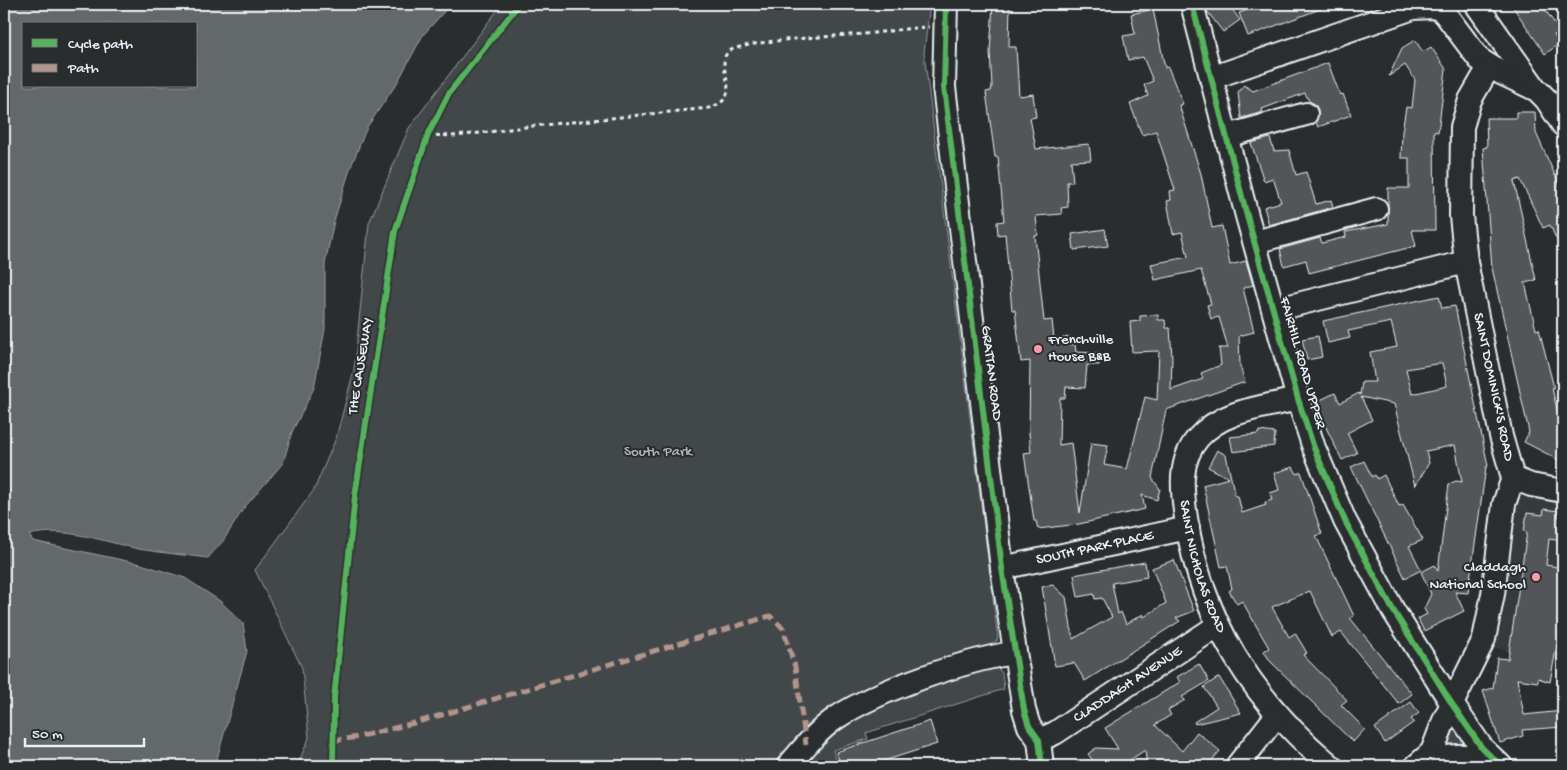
<svg xmlns="http://www.w3.org/2000/svg" width="1567" height="770" viewBox="0 0 1567 770" font-family="'Gochi Hand',sans-serif">
<style>
.built{fill:#363a3b}
.green{fill:#424648;stroke:#959ca0}
.water{fill:#63686b;stroke:#989fa3;fill-rule:evenodd}
.building{fill:#535759;stroke:#e8f1f8;fill-rule:evenodd}
.lines{fill:none;stroke-linecap:round;stroke-linejoin:round}
.minor-casing{stroke:#e8f1f8;stroke-width:26}
.path{stroke:#e8f1f8;stroke-width:3;stroke-dasharray:4 4;stroke-linecap:butt}
.minor{stroke:#2a2d2e;stroke-width:22}
.quiet{stroke:#b2968c;stroke-width:5;stroke-dasharray:10 5;stroke-linecap:butt}
.cycleway-casing{stroke:#2a2d2e;stroke-width:9}
.cycleway{stroke:#56b35d;stroke-width:6}
.poi-dot{fill:#ff9aa2;stroke:#2a2d2e;stroke-width:2}
.labels{text-anchor:middle;dominant-baseline:central;stroke-width:4;stroke-linejoin:round;paint-order:stroke}
.poi-label{font-size:15px;fill:#e8f1f8;stroke:#2a2d2e;text-anchor:start}
.street-label{font-size:15px;fill:#e8f1f8;stroke:#2a2d2e}
.park-label{font-size:15px;fill:#aeb5ba;stroke:#2a2d2e}
</style>
<rect width="100%" height="100%" fill="#2a2d2e"/>
<filter id="ink" filterUnits="userSpaceOnUse"><feTurbulence type="fractalNoise" baseFrequency=".02" numOctaves="2"/><feDisplacementMap in="SourceGraphic" scale="10" xChannelSelector="R" yChannelSelector="G"/><feConvolveMatrix kernelMatrix="1 2 1 2 8 2 1 2 1" color-interpolation-filters="sRGB"/></filter>
<g filter="url(#ink)">
<path class="built" d="M1525,494L1563,499V661L1496,648L1503,593L1510,572L1507,561L1516,500L1517,497Z"/>
<g class="green">
<path d="M502,4H930L924,53L998,638L996,642L988,646L992,668H998L1002,673L1004,689L866,733L868,739L833,750L838,766H297L309,738L302,668L255,570L314,490L336,438L354,370L369,223L409,128Z"/>
<path d="M1451,720L1470,746L1442,750Z"/>
</g>
<path class="water" d="M4,4H451L423,35L397,83L367,127L350,169L334,221L325,264V329L314,388L292,432L283,463L244,508L223,541L208,558C185,555 162,553 139,549C104,542 65,526 29,535L33,541L141,564L185,578L220,601L243,623L247,651L215,766H4ZM24,24H196V86H24Z"/>
<g class="building">
<path d="M993,4H1010L1009,47H1016L1019,96L1033,94L1036,117L1030,118L1036,149L1089,144L1091,160L1071,161L1073,182H1067L1068,207L1061,208L1062,214L1036,216L1038,235L1035,236L1044,321L1052,320L1054,339L1070,337L1071,345L1075,344L1076,352L1099,353V365H1087L1085,388L1066,387L1065,398H1060L1059,445L1071,443L1080,513L1091,443L1108,445L1104,465L1127,469L1145,397L1157,400L1159,351L1132,352L1130,322L1140,321V316L1158,315V320H1165L1166,328H1170L1172,357L1171,390L1203,379L1201,373L1221,365L1219,348H1228L1219,317L1211,319L1207,305L1211,304L1201,270L1155,280L1151,264L1188,257L1182,232L1173,234L1167,201L1171,200L1170,191L1175,190L1156,131L1142,135L1130,104L1148,96L1144,85L1153,81L1143,57L1128,60L1123,36L1135,34L1131,14L1153,9L1165,68L1168,67L1183,104L1179,105L1201,174L1212,228L1222,226L1230,265L1246,261L1253,285L1243,288L1254,332L1239,336L1240,366L1245,382L1166,410L1152,478L1160,489L1157,500L1142,495L1145,509L1079,524L1038,529L1036,521H1034L1024,453L1031,452L1029,433L1030,361L1021,362L1015,310H1012L1005,234L998,235L997,222L1004,221L998,157H995L986,92L991,91L992,86L990,52Z"/>
<path d="M1214,4H1228L1240,20L1223,32L1207,11Z"/>
<path d="M1265,4H1331V5L1248,36L1239,13Z"/>
<path d="M1511,4H1541L1560,31L1554,35L1559,44L1545,54Z"/>
<path d="M1415,40L1423,52L1431,47L1446,69L1438,132L1434,131L1435,230H1412L1416,246L1309,273L1306,260L1284,266L1280,249L1320,238L1322,243L1346,237L1345,232L1388,224V188H1409V158H1401L1402,132L1406,107L1412,108L1415,80L1405,65L1389,76L1402,48Z"/>
<path d="M1328,63L1340,95L1343,94L1351,115L1318,127L1316,122L1318,110L1315,104L1309,101L1305,93L1262,109L1263,112L1241,118L1238,92L1244,85L1253,91Z"/>
<path d="M1516,112H1535L1536,133L1563,193V254L1550,225L1543,228L1520,179L1514,181L1536,280L1525,283L1536,330L1539,329L1554,388H1552L1563,435V462L1524,442L1529,432L1492,268L1483,148L1487,147L1486,118H1516Z"/>
<path d="M1270,138L1274,151L1289,150L1296,175L1306,172L1316,204L1331,200L1333,207L1269,225L1264,207L1281,202L1273,178L1264,181L1251,143Z"/>
<path d="M1105,229L1108,246L1074,250L1072,234Z"/>
<path d="M1439,296L1442,308L1455,306L1488,466L1486,467L1468,593L1455,592L1464,611L1424,631L1418,619L1427,614L1424,609L1431,594L1421,572L1435,565L1438,571L1449,484L1456,481L1462,482L1455,445L1426,451L1429,463L1415,486L1394,404L1361,397L1372,420L1347,433L1357,453L1342,460L1314,403L1335,393L1340,403L1359,393L1360,395L1362,382H1375L1370,352L1397,347L1391,322L1348,331L1350,338L1328,343L1323,321ZM1442,363L1447,386L1412,394L1406,369Z"/>
<path d="M1318,336L1322,357L1307,360L1302,339Z"/>
<path d="M1259,431L1275,433L1274,446L1233,452L1230,437L1258,434Z"/>
<path d="M1217,450L1226,455L1235,496H1238L1242,513L1266,505L1265,502L1272,500L1270,493L1279,490L1274,473L1293,467L1297,474L1301,472L1322,534L1316,536L1354,616L1350,618L1412,694L1399,704L1341,632L1332,637L1310,591L1272,607L1289,637L1295,633L1307,653L1303,655L1347,700L1341,705L1365,729L1353,742L1270,661L1264,651L1269,648L1242,601L1237,604L1229,591L1232,589L1227,566L1221,567L1203,485L1229,478L1208,467Z"/>
<path d="M1364,461L1372,477L1375,475L1377,479L1384,475L1399,506L1403,505L1423,540L1409,546L1421,570L1405,578L1351,467Z"/>
<path d="M1544,509L1559,511L1558,517L1563,518V541L1549,539L1546,565L1563,568V645L1557,644L1550,682L1538,678V682L1517,679L1524,715L1563,711V727L1522,730L1523,736L1500,743L1483,691L1493,688L1497,658L1508,659L1527,532L1524,531L1527,513L1543,515Z"/>
<path d="M1174,560L1194,611L1176,618L1180,621L1085,681L1074,663L1055,666L1042,587L1053,585L1066,597L1073,639L1112,617L1102,598L1095,599L1094,594L1078,597L1074,575L1145,562L1147,577L1112,583L1118,614L1121,612L1126,624L1143,614L1144,617L1166,603L1152,568Z"/>
<path d="M1199,664L1209,681L1182,697L1185,700L1168,710L1171,715L1155,725L1182,751L1197,732L1220,751L1207,766H1147L1145,750L1121,766H1097L1088,754L1096,748L1118,749L1105,728L1180,682L1177,677Z"/>
<path d="M1219,677L1241,713L1195,724L1194,722L1217,707L1204,687Z"/>
<path d="M1411,702L1419,713L1411,719L1414,722L1385,743L1375,728Z"/>
<path d="M930,721L937,744L868,766H841L836,752Z"/>
</g>
<g class="lines">
<defs>
<g id="minor">
<path d="M946,4L944,87L1002,568L1024,710L1029,726L1039,740L1042,766"/>
<path d="M1192,4L1247,216L1298,399L1314,448L1345,521L1393,610L1452,704L1482,748L1501,766"/>
<path d="M1446,4L1443,11L1479,59L1501,73L1537,90L1546,99L1563,125"/>
<path d="M1476,4L1533,85"/>
<path d="M1211,78L1413,8L1434,7L1443,11"/>
<path d="M1227,136L1306,114"/>
<path d="M1255,242L1376,209"/>
<path d="M1274,310L1466,262"/>
<path id="s1" d="M1298,399C1264,407 1222,410 1198,438C1178,461 1182,491 1186,518C1202,622 1252,699 1331,766"/>
<path d="M1513,478L1531,485L1563,491"/>
<path id="s2" d="M1002,568L1188,528"/>
<path id="s3" d="M1039,740L1055,733L1217,626"/>
<path d="M788,766C803,749 817,731 836,718C878,690 965,660 1014,653"/>
<path d="M1237,766L1277,715"/>
<path d="M1416,766L1432,752L1445,718L1484,639L1493,594L1504,504L1513,478L1501,436L1466,262L1461,216L1462,127L1470,100L1489,67"/>
<path d="M1419,766C1445,754 1470,751 1496,764"/>
</g>
</defs>
<use href="#minor" class="minor-casing"/>
<path class="path" d="M428,135L457,136L533,126L709,108C746,97 715,70 727,53C737,40 842,36 864,34C885,32 907,28 929,27"/>
<use href="#minor" class="minor"/>
<path class="quiet" d="M332,741L358,737L418,722L770,616L783,628L795,667L806,745"/>
<defs>
<g id="cycleway">
<path d="M946,4L944,87L1002,568L1024,710L1029,726L1039,740L1042,766"/>
<path d="M1192,4L1247,216L1298,399L1314,448L1345,521L1393,610L1452,704L1482,748L1501,766"/>
<path d="M333,766L334,698L355,496L395,231L428,135L449,93L519,4"/>
</g>
</defs>
<use href="#cycleway" class="cycleway-casing"/>
<use href="#cycleway" class="cycleway"/>
</g>
</g>
<g class="poi-dot">
<circle cx="1038" cy="349" r="5"/>
<circle cx="1536" cy="577" r="5"/>
</g>
<g class="labels">
<g class="poi-label">
<text x="1048" y="340">Frenchville<tspan x="1048" dy="17">House B&amp;B</tspan></text>
<text x="1526" y="568" text-anchor="end">Claddagh<tspan x="1526" dy="17">National School</tspan></text>
</g>
<g class="street-label">
<text transform="translate(1302 363) rotate(74)">FAIRHILL ROAD UPPER</text>
<text transform="translate(361 366) rotate(-81)">THE CAUSEWAY</text>
<text transform="translate(991 373) rotate(83)">GRATTAN ROAD</text>
<text transform="translate(1493 387) rotate(78)">SAINT DOMINICK'S ROAD</text>
<text stroke="none"><textPath href="#s2" startOffset="95">SOUTH PARK PLACE</textPath></text>
<text stroke="none"><textPath href="#s1" startOffset="244">SAINT NICHOLAS ROAD</textPath></text>
<text stroke="none"><textPath href="#s3" startOffset="105">CLADDAGH AVENUE</textPath></text>
</g>
<g class="park-label">
<text x="658" y="452">South Park</text>
</g>
</g>
<rect width="1567" height="770" fill="none" stroke="#2a2d2e" stroke-width="20"/>
<rect x="10" y="10" width="1547" height="750" fill="none" stroke="#e8f1f8" stroke-width="2" filter="url(#ink)"/>
<rect x="22" y="22" width="175" height="65" fill="#2a2d2e" stroke="#767b7f"/>
<rect x="32" y="39" width="25" height="8" fill="#56b35d" stroke="#767b7f"/>
<text x="68" y="48" font-size="15" fill="#e8f1f8">Cycle path</text>
<rect x="32" y="64" width="25" height="8" fill="#b2968c" stroke="#767b7f"/>
<text x="68" y="72" font-size="15" fill="#e8f1f8">Path</text>
<path d="M25 738v8h119v-8" fill="none" stroke="#e8f1f8" stroke-width="2.5"/>
<text x="32" y="738" font-size="15" fill="#e8f1f8" stroke="#2a2d2e" stroke-width="4" paint-order="stroke">50 m</text>
</svg>
